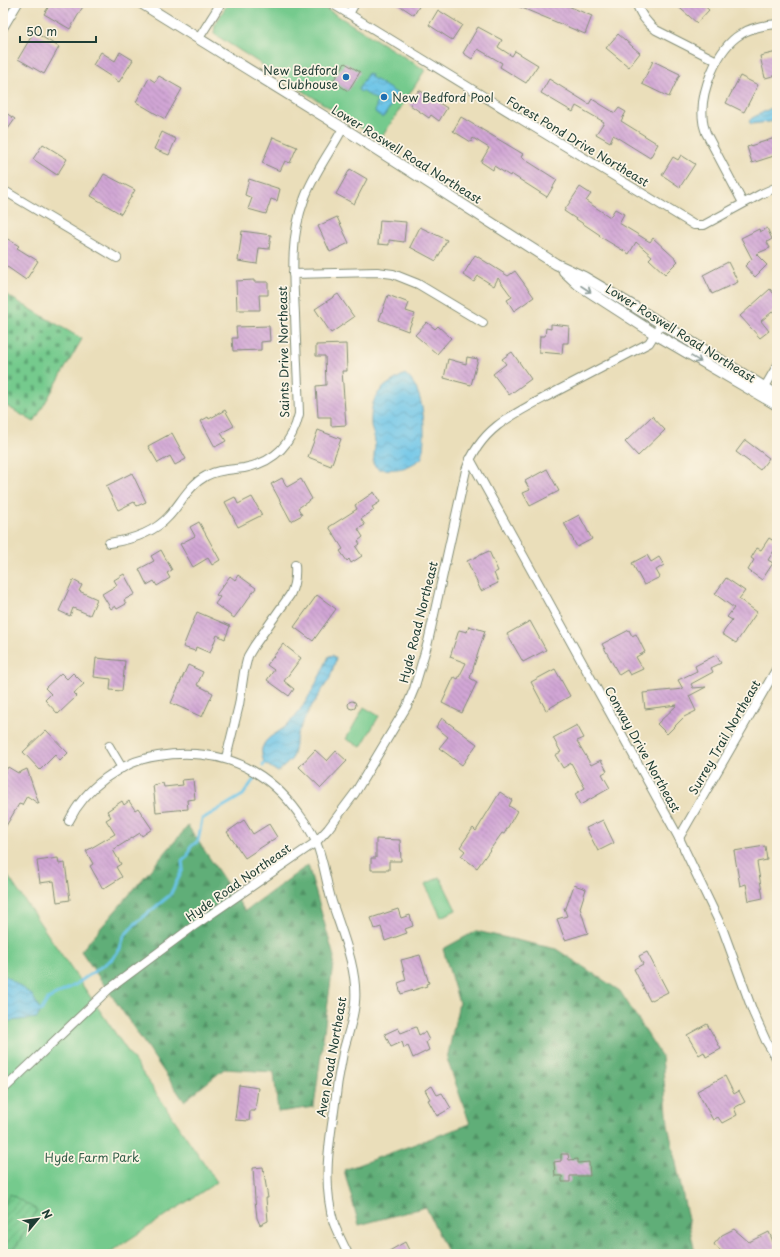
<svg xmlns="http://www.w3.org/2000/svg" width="780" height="1257" viewBox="0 0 780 1257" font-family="'Playpen Sans',sans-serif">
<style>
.forest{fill:url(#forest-firs);stroke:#407656}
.cemetery{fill:url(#cemetery-stones);stroke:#4a8460}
.park{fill:#75ca8d;stroke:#4a8460}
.garden{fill:url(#garden-furrows);stroke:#4a8460}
.water{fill:url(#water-waves);stroke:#44808e}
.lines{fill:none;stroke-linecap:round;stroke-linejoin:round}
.stream{stroke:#6ac4e8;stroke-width:3}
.building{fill:url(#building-back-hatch)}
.minor-casing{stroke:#848e77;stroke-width:10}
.tertiary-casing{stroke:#848e77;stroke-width:12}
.minor{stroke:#fff;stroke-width:8}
.tertiary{stroke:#fff;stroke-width:10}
.oneway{stroke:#8f9e9a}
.poi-dot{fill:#1f6fb2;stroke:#fcf5e5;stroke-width:1.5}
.labels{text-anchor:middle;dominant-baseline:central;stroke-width:3.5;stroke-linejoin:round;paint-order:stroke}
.poi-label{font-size:12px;fill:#1f3d34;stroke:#fcf5e5;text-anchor:end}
.street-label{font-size:12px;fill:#1f3d34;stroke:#fcf5e5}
.park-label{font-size:12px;fill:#34604a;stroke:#fcf5e5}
</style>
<defs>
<pattern id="forest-firs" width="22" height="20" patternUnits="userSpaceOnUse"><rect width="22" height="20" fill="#60ae78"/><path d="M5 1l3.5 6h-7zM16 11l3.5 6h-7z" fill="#4f8f63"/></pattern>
<pattern id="cemetery-stones" width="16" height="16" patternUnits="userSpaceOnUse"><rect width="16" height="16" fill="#75ca8d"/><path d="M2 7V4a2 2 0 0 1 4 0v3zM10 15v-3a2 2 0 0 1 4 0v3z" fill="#5fa574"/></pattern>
<pattern id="garden-furrows" width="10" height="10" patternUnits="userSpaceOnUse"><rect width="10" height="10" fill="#75ca8d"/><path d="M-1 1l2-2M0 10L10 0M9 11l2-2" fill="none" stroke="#5fa574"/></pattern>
<pattern id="water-waves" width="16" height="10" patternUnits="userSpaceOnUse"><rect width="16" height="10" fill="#6ac4e8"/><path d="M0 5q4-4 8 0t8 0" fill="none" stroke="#57a0bd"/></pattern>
<pattern id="building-back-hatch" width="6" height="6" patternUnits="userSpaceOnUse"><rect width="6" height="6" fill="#d1a6d5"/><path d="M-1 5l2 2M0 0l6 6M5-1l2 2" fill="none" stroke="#a988ae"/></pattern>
</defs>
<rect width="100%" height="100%" fill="#fcf5e5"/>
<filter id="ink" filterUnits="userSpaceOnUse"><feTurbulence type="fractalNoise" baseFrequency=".025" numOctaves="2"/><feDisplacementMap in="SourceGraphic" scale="8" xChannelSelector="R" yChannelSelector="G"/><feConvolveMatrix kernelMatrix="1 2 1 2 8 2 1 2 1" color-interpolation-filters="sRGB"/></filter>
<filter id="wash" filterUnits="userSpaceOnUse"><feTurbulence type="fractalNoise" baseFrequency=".012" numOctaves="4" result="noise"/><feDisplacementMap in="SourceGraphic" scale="16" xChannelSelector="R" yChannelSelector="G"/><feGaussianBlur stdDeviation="0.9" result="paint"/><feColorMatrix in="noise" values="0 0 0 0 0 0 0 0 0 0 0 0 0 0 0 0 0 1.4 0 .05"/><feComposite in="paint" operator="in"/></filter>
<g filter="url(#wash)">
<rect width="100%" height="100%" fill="#eadeba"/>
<g class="forest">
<path d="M188,826L245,911L308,865L334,957L314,1107L278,1112L274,1072L224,1069L184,1101L81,951Z"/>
<path d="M476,931L556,949L620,991L662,1057L668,1125L695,1253L696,1254H448L426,1207L359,1225L344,1170L470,1124L447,1059L459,1003L443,949Z"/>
</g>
<path class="cemetery" d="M3,293L82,339L34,422L3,404Z"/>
<g class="park">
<path d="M228,3H317L425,70L380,140L214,34L215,25Z"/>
<path d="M364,707L379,716L361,747L346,739Z"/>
<path d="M3,869L217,1182L107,1254H3Z"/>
<path d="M440,877L456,910L441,917L425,884Z"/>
</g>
<path class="garden" d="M10,1194L37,1210L12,1254H3V1206Z"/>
<g class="water">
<path d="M368,73L371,75V77L398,94L383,118L375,112L377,100L362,91L361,92L358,90Z"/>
<path d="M777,105V121L751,124L749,121L752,118Z"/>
<path d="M405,374C426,390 426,434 422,458C405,470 398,470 378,469L373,464C374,457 375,449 375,442C375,436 371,430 371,424C370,394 381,387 405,374Z"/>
<path d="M333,655L336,659L330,678L309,710L297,735L292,759L278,772L264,763C263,758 260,751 263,746C267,736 279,733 286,726C306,707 318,680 329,656Z"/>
<path d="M3,974L32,995L41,1011L37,1018L3,1022Z"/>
</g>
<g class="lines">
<g class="stream">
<path d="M263,766L264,763"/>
<path d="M41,1011L48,999L75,985L112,959L120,949L124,936L135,924L170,895L183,869L182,861L188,856L190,847L198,841L202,819L243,795L254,779"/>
</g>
</g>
<g id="blocks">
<g class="building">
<path d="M51,3H85L70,29L44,14Z"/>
<path d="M396,3H421L414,15Z"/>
<path d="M510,3H561L592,16L585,34Z"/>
<path d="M674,3H701L709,10L697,23Z"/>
<path d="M438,10L462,25L452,40L429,25Z"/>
<path d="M478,27L502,40L498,47L512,56L515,51L538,65L526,83L500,67L502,63L478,49L472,59L463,53Z"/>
<path d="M34,32L59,47L44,74L18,59Z"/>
<path d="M618,34L640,53L629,67L606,48Z"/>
<path d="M101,52L115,61L120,52L133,60L119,82L93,65Z"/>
<path d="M777,52V75L765,78L760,56Z"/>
<path d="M653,61L680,74L669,97L642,84Z"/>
<path d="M345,63L360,72L348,91L333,81Z"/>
<path d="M159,76L182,89L165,119L136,102L149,78L155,82Z"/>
<path d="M740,76L758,85L744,112L726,103Z"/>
<path d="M549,79L589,104L592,99L615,113L619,108L626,112L621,121L658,144L650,158L613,135L610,142L596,134L604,122L576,106L573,112L541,93Z"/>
<path d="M419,90L447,108L439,121L431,115L429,118L410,105Z"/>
<path d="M3,111L15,119L3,136Z"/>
<path d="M461,117L523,154L521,157L557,180L547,197L511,174L510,176L494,166L493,170L481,162L489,148L473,138L471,142L453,131Z"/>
<path d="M162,132L176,139L169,155L154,149Z"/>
<path d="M273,137L297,147L290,163L285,161L280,171L262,163Z"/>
<path d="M775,138L777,143V155L752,163L747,147Z"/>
<path d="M43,144L67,159L57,175L33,159Z"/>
<path d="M681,155L695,164L680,187L662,175L673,157L678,160Z"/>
<path d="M350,169L367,179L354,204L336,194Z"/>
<path d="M104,174L135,190L121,214L91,196Z"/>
<path d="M249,179L280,189L277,201L271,199L266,214L248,209L252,198L245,195Z"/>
<path d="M580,187L591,194L586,201L610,217L615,209L624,214L619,223L650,242L653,238L678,261L665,274L649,259L652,256L636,242L629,254L599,236L600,235L564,211Z"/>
<path d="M337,217L349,243L330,252L318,226Z"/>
<path d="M380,220L406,222L404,242L389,240V245L378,244Z"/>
<path d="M420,227L447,240L436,261L410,247Z"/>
<path d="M767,228L772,239L767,242L770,248L756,254L767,265L755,277L745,266L752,259L741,238L759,229L760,232Z"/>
<path d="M242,231L271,235L269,249L259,248L257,264L238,261Z"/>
<path d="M6,238L19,246L17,248L38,261L26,280L3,264V242Z"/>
<path d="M475,255L508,276L515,271L534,297L514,311L507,300L512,297L498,278L494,286L478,276L474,282L463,275Z"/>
<path d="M728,262L738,282L712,294L703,275Z"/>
<path d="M254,280V282H268V295H259L260,310H237L236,281Z"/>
<path d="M770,289L777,298V308L761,321L769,331L760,338L740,316Z"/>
<path d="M338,294L354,317L331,333L315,309Z"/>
<path d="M388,295L409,303L406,311L415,314L408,331L379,320Z"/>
<path d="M427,322L435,329L438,326L451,338L437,354L415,335Z"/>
<path d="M551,324L569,326L568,343H563L562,354L539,352L540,336H545L546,328L551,329Z"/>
<path d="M269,326L270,341L261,342V350L233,351L232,338H237L236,327Z"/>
<path d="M346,344L347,371H342L346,425L331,426V417H318L316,386L326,385L325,356H316V345Z"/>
<path d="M512,352L531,379L509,395L493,374L506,364L502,359Z"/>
<path d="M467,357L478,359L471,385L444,378L448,359L466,364Z"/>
<path d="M225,410L234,426L221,433L226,441L215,447L201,421L208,417L209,419Z"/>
<path d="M652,416L665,430L638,456L625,442Z"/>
<path d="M318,430L341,439L331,466L308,457Z"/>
<path d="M172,433L186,459L175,465L170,456L158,463L148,446Z"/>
<path d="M745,440L769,458L760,470L736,452Z"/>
<path d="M547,469L559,491L530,506L523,493L530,490L525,481Z"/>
<path d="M132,473L146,502L137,506L134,502L118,510L106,486Z"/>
<path d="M282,478L287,487L301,479L312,499L298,508L302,515L291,521L271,484Z"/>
<path d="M374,492L380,502L372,507L374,510L361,519L365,525L358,529L363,537L358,541L360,544L356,547L362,556L351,563L349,559L347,561L340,551L343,549L329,527L357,509L355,505Z"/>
<path d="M235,497L238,504L252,497L262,515L238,527L225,502Z"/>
<path d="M579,515L592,539L577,547L564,523Z"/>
<path d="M199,522L220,560L212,565L208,558L193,567L180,544L195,536L190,527Z"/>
<path d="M769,538L777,543V546L768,560L773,563L762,580L748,570L754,560L751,558L757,548L761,550Z"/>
<path d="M161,550L172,570L167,573L170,578L157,586L154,581L147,585L139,569L154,561L151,556Z"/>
<path d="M489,551L498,571L494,573L498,583L481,591L467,561Z"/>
<path d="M647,555L651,562L659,557L664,565L656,570L660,577L644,585L632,563Z"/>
<path d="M124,574L135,594L124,600L126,604L117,609L115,606L111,609L102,594L117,585L114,580Z"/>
<path d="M238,575L256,588L234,618L215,604L220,597L216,595L230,576L235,580Z"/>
<path d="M726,578L745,591L739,599L757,612L736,643L722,634L732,620L727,617L734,608L715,594Z"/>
<path d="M73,580L82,585L79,591L97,599L90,615L73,608L70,616L59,611Z"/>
<path d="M317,595L336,609L313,641L294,627Z"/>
<path d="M197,612L230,626L225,639L217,635L210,653L196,647L195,651L183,647Z"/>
<path d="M530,621L546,650L523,662L507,634Z"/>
<path d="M469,626L485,631L470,678L477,682L462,713L442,703L454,677L458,679L466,663L450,657L459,630L467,632Z"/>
<path d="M629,630L632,636L636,634L645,652L636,657L643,669L630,675L627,670L619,675L602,644Z"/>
<path d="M283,644L301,658L284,681L294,689L289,696L267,680L274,670L267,665Z"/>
<path d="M716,655L721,663L711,668L713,672L691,684L693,688L706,687L689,696L696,711L684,717L667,734L657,724L677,705L645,709L643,693L683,689L678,680L697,671L695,666Z"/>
<path d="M96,658L125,661L122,691L110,690L111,679L94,677Z"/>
<path d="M188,665L203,672L197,685L213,693L202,717L171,703Z"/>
<path d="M555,669L570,696L546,710L531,682Z"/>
<path d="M61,673L67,679L73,673L84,684L74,693L77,696L58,714L45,700L51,694L45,688Z"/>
<circle cx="352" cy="705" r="4"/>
<path d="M442,718L477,744L462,765L439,748L448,737L436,727Z"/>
<path d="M577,725L584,738L577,741L591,765L601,760L607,771L602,774L610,788L580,805L575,794L585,788L571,763L563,768L555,755L561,752L553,738Z"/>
<path d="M46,730L68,753L60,761L55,755L40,770L23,752Z"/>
<path d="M315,750L327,761L336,751L347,761L321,788L299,767Z"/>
<path d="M8,767L18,773L27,769L39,804L27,796L22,805L19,804L3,831V775Z"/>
<path d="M193,779L195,799L187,800L188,809L156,812L153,785L163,783L164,787L183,785L182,780Z"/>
<path d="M500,792L512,800L509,806L517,811L504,834L502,833L477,868L461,856L465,851L460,847L473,828L476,831Z"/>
<path d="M122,801L124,805L129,801L135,810L138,808L152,829L142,836L140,833L113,850L121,864L116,867L122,877L103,889L90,866L93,864L86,851L115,834L106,820L111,817L107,811Z"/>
<path d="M244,820L253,834L269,824L277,837L245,858L227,832Z"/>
<path d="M603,820L614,843L598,851L586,828Z"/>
<path d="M376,839L400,840L401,861H389V870H371V858H376Z"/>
<path d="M765,846L767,860L757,862L763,898L749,901L746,884L740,886L734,851Z"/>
<path d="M58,858L59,864L65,863L70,900L57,902L54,881L40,883L37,861Z"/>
<path d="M574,885L586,889L580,908L588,933L565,940L557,919L567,916L564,908H566Z"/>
<path d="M398,909L401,918L410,915L413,926L405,929L407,933L385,941L381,927L375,929L371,918Z"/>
<path d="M647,952L668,992L650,1001L634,969L643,964L639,956Z"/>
<path d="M420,955L429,983L426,984L427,986L401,994L398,983L406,980L401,960Z"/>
<path d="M707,1024L721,1049L706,1057L704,1052L699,1055L687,1035Z"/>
<path d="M416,1027L419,1035L425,1032L429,1040L426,1042L429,1050L413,1058L408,1046L404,1048L402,1042L391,1047L385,1034L398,1028L401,1033Z"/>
<path d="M725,1076L734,1094L739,1091L745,1102L734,1108L737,1115L722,1123L718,1117L713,1120L697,1091Z"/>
<path d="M239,1085L258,1088L255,1111H250L249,1121L235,1120Z"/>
<path d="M432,1086L437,1095L442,1093L451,1108L437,1116L428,1100L430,1099L425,1090Z"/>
<path d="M561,1154H568L569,1160L578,1159V1163L589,1162L590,1176H570V1182H562V1176H555L554,1162L561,1161Z"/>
<path d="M263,1167L268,1198H266L268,1221L260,1225L257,1218L255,1200L253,1168Z"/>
<path d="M734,1229L749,1242L769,1232L775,1246L768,1254H725L716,1247L714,1244L722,1235Z"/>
<path d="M405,1242L411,1254H384Z"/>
</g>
</g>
</g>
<g filter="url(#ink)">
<use href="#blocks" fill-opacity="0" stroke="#848e77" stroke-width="1"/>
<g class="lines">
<defs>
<g id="minor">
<path d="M331,3L694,225H704L761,194L777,187"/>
<path d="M636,3C641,15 646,23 656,30L717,61"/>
<path d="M349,14L355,3"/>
<path d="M3,28L18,3"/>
<path d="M199,38L221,3"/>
<path d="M3,190L117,258"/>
<path d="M743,203L706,133C705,129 703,125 703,121C699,93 717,48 741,34C752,27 765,25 777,24"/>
<path d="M293,274L377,272L393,274L418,284L483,323"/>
<path d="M762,392L777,366"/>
<path d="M470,459L679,838L723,930L753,1012L766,1041L777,1059"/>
<path d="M109,543C130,540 154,533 169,516C181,503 189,485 206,476C218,469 231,470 244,468C275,462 292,444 299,414C298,381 296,347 295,314C293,275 290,237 304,200C313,174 330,153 343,128"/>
<path d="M109,746L122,768"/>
<path d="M226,758L239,705L244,672L248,656L254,646L290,595C295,585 296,577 295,565"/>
<path d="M69,821C85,788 121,761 158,756C217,747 264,765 299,814C305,822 312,832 316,842C324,861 326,883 332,902C342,933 358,970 355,1002C354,1019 347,1036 343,1053C339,1072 336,1091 334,1111C328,1149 323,1186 334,1224C338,1234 343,1244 348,1254"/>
<path d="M679,838L777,668"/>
<path d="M3,1090L109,989L191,928L316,842L328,829L355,793L407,706L414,689L428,642L466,470C472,453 482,438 497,426C515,412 537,402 557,391C588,375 618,359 649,343L661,324"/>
</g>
<g id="tertiary">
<path d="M141,3L343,128L556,264L584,277L633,306L777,395"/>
<path d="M564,271L579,285L655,334L777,405"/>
</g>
</defs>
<use href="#minor" class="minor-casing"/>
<use href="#tertiary" class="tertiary-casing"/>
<use href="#minor" class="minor"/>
<use href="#tertiary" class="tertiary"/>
</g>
<defs><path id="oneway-shaft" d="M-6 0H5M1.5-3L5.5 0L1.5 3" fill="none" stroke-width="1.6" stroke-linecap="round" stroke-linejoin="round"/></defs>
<g class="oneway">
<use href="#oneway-shaft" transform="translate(586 289) rotate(33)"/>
<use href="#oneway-shaft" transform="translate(696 359) rotate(31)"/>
</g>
</g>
<g class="poi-dot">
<circle cx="346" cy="77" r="4"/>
<circle cx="384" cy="97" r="4"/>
</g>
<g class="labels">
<g class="poi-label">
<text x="338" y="70">New Bedford<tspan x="338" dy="14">Clubhouse</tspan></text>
<text x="392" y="97" text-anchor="start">New Bedford Pool</text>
</g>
<g class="street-label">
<text transform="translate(578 141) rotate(31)">Forest Pond Drive Northeast</text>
<text transform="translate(407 154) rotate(32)">Lower Roswell Road Northeast</text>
<text transform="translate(681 333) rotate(32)">Lower Roswell Road Northeast</text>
<text transform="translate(283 352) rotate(-91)">Saints Drive Northeast</text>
<text transform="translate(418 622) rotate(-76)">Hyde Road Northeast</text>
<text transform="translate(724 737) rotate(-60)">Surrey Trail Northeast</text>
<text transform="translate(643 749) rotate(61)">Conway Drive Northeast</text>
<text transform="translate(238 882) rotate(-35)">Hyde Road Northeast</text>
<text transform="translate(331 1057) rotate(-80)">Aven Road Northeast</text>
</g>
<g class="park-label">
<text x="92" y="1157">Hyde Farm Park</text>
</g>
</g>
<rect width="780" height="1257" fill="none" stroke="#fcf5e5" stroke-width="16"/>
<g transform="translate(38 1219) rotate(61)" stroke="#fcf5e5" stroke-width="3" paint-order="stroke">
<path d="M0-3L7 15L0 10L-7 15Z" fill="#1f3d34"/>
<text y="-6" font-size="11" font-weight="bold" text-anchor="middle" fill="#1f3d34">N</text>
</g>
<path d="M20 36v6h76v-6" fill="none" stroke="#1f3d34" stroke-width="2"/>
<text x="26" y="36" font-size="12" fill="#1f3d34" stroke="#fcf5e5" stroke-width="3" paint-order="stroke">50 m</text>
</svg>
